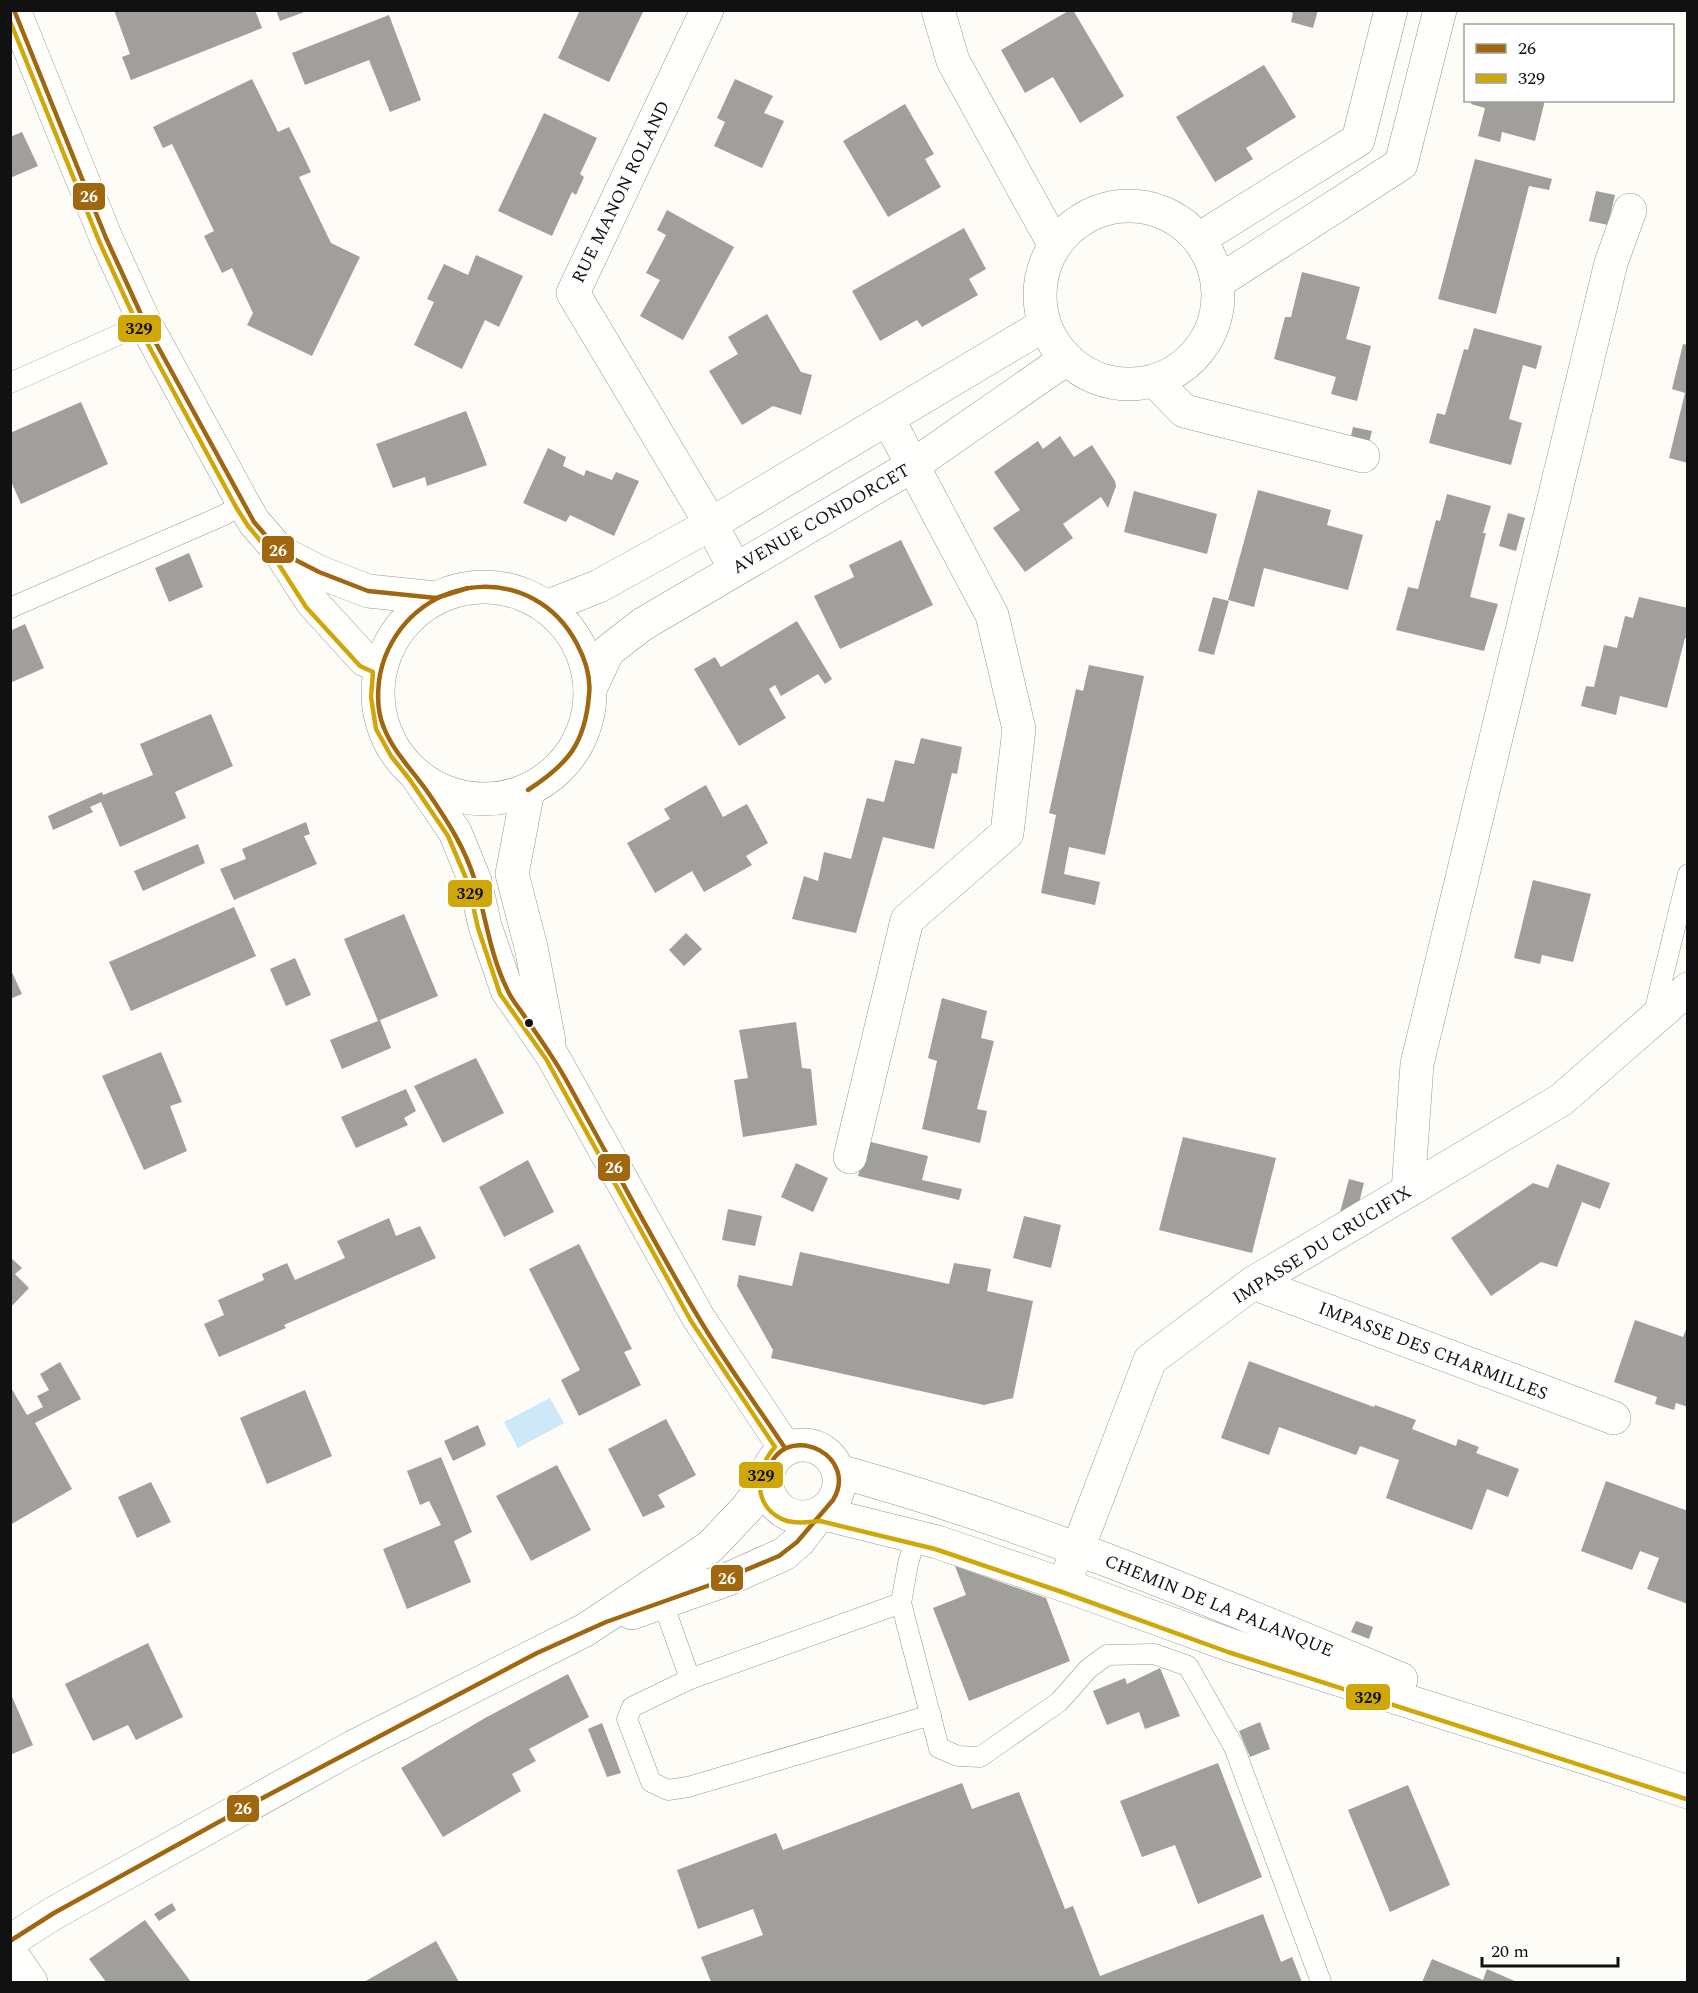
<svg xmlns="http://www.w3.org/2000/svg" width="1698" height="1993" viewBox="0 0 1698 1993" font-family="Spectral,serif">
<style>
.water{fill:#cde8f7}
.building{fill:#a19f9c}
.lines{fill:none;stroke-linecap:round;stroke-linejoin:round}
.service-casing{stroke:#979795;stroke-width:21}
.minor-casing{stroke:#979795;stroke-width:34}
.tertiary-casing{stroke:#979795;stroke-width:34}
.service{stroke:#fffffe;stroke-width:20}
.minor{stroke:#fffffe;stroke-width:33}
.tertiary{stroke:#fffffe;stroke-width:33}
.bus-1-casing{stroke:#fff;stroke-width:9}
.bus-2-casing{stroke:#fff;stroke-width:9}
.bus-1{stroke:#a0670f;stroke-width:4.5}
.bus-2{stroke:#cfa807;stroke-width:4.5}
.bus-dot{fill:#111;stroke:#fff;stroke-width:2}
.labels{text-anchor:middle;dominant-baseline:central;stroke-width:6;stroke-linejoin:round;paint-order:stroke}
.street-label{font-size:18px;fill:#111;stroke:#fff}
.line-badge{stroke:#fff;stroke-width:2}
.badge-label{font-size:16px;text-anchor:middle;font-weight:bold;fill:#fff}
.pale-badge-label{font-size:16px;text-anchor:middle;font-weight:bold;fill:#111}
</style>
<rect width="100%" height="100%" fill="#fdfcf7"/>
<path class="water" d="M550,1398L564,1423L518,1448L504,1422Z"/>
<g class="building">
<path d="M114,10H255L262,28L131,80L122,57L130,54Z"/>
<path d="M276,10H307V11L280,21Z"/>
<path d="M580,10H644L609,82L558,58Z"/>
<path d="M1070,10H1073L1124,96L1080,123L1053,77L1025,93L1001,50Z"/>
<path d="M1285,10H1318L1313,28L1291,22L1293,13Z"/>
<path d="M389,15L421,100L390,112L369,60L305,85L292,53Z"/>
<path d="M1264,65L1296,117L1246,148L1253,159L1215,182L1176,117Z"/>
<path d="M252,79L278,132L289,127L300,149L311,172L299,177L331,243L360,257L312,356L247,325L253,313L232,268L222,273L204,236L214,231L172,144L163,148L153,127Z"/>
<path d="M735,79L773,96L764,113L784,121L762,168L714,146L725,122L717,118Z"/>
<path d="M1472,100H1545L1535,141L1502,132L1500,142L1478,136L1485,108L1471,104Z"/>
<path d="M905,104L934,154L925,159L941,187L888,217L843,141Z"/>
<path d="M544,113L597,138L580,174L584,177L576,195L572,192L552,236L498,211Z"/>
<path d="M22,132L38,166L10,178V137Z"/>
<path d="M1475,159L1552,179L1549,190L1529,186L1496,314L1438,299Z"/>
<path d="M1596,191L1615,195L1608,225L1589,221Z"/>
<path d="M667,210L734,247L683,340L640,316L660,280L646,273L666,235L657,230Z"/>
<path d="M964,228L986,269L969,279L978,295L922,327L917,320L880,341L852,291Z"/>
<path d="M476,255L523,276L499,327L485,320L462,369L414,345L434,302L427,299L444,264L468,275Z"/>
<path d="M1302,272L1360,287L1346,339L1371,346L1357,401L1331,394L1336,377L1274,359L1285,317H1291Z"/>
<path d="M767,314L801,372L812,375L801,415L773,406L742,425L709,371L738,354L728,337Z"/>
<path d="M1474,328L1542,346L1536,369L1523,365L1509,419L1522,423L1511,465L1429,443L1437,413L1445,415L1464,349L1468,350Z"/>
<path d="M1683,344L1688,345V463L1669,458L1685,393L1672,389Z"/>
<path d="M81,402L108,464L21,504L10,479V433Z"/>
<path d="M466,411L487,465L427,486L425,477L393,488L376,444Z"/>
<path d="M1353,427L1372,431L1367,450L1349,445Z"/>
<path d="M1060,436L1074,457L1092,445L1115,481L1116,486L1108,508L1101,497L1063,524L1073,538L1025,572L993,528L1020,510L994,472L1038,441L1043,449Z"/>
<path d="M548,448L566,457L563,466L584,476L586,470L612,480L616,472L639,481L614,536L570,515L566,522L523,503Z"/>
<path d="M1258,490L1331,510L1327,525L1363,535L1348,590L1264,568L1254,607L1228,600Z"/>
<path d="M1134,491L1217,514L1207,554L1124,532Z"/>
<path d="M1447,494L1491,506L1483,533H1486L1470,597L1498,604L1484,651L1396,630L1408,587L1418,589L1436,520L1440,521Z"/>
<path d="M1508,513L1525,518L1516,551L1499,546Z"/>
<path d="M901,540L933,605L840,649L814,596L854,577L849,565Z"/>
<path d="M189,553L203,587L169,602L155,568Z"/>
<path d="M1213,597L1229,601L1214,655L1198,651Z"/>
<path d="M1639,597L1688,608V638H1685L1667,708L1620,696L1616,715L1581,706L1586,686L1594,687L1604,645L1617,648L1625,616L1633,618Z"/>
<path d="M797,621L832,679L825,684L818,674L781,696L775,685L769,689L786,718L739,746L694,669L715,657L721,667Z"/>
<path d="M25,624L44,668L10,683V631Z"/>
<path d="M1089,665L1144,676L1105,855L1069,847L1064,874L1100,882L1095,905L1041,893L1056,815L1049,813L1076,689L1083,691Z"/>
<path d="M211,714L233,766L175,792L186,818L120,847L101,802L90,807L93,812L53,830L48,816L102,792L103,795L153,775L140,744Z"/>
<path d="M921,738L962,747L957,774L952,773L934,849L883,837L856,933L792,919L804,876L818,881L824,852L851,859L867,798L884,802L895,760L914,764Z"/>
<path d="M706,785L723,817L747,804L768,843L746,856L752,865L704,892L692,871L655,893L627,843L670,819L664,809Z"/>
<path d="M306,822L310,834L304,836L317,864L234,900L220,869L246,859L242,849Z"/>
<path d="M198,844L205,863L143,891L134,871Z"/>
<path d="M1533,880L1591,894L1573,962L1542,955L1540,964L1514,958Z"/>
<path d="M234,907L256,956L131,1011L109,962Z"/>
<path d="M404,914L438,996L380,1020L391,1048L342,1069L330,1040L378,1021L344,939Z"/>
<path d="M686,933L702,949L684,966L669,950Z"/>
<path d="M295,958L311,995L286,1006L270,969Z"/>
<path d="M10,968L22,994L10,999Z"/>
<path d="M942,998L987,1011L981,1038L994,1041L977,1109L987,1111L980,1143L922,1129L937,1061L928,1058Z"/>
<path d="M796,1022L802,1068L811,1069L817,1125L743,1137L734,1080L748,1078L739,1030Z"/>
<path d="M161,1052L182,1102L170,1106L187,1151L144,1170L102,1076Z"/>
<path d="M476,1058L504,1113L443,1143L414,1086Z"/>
<path d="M406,1089L416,1111L404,1118L408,1125L356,1148L341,1117Z"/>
<path d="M1183,1137L1276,1158L1252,1253L1159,1230Z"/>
<path d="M867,1141L928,1156L922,1180L962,1189L959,1200L858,1176Z"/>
<path d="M528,1160L554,1212L504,1237L479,1187Z"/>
<path d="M796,1163L828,1178L813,1212L781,1197Z"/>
<path d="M1557,1164L1610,1183L1600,1209L1582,1202L1557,1267L1541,1262L1491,1296L1451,1238L1533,1183L1548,1188Z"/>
<path d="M1349,1179L1364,1183L1357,1211L1337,1223Z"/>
<path d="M728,1209L762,1216L755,1246L722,1240Z"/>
<path d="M1024,1216L1061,1225L1051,1268L1013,1258Z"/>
<path d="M389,1218L396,1236L420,1226L436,1258L284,1325L286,1328L219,1357L204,1324L224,1315L218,1300L264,1280L262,1274L287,1263L295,1280L345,1258L337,1241Z"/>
<path d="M579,1244L632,1349L624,1352L641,1385L579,1416L561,1380L580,1370L529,1269Z"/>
<path d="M800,1252L949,1284L954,1263L991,1269L987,1291L1033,1301L1013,1398L984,1405L771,1358L773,1350L737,1286L739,1275L792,1286Z"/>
<path d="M10,1257L22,1268L15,1274L29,1288L10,1308Z"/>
<path d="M1635,1320L1683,1337L1688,1325V1407L1676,1403L1674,1410L1655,1404L1657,1397L1614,1382Z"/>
<path d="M1249,1361L1374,1407L1375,1405L1416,1420L1412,1429L1456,1446L1458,1439L1479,1447L1476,1453L1519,1469L1508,1497L1487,1489L1472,1530L1386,1498L1399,1460L1360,1446L1356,1455L1279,1427L1269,1455L1221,1438Z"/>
<path d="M60,1362L81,1399L35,1423L72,1489L10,1525V1386L27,1415L43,1407L37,1396L49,1390L40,1374Z"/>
<path d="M305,1390L332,1456L267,1484L240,1418Z"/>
<path d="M666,1419L696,1475L658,1495L665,1507L643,1517L608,1449Z"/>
<path d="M478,1425L486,1445L453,1461L444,1441Z"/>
<path d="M441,1457L472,1532L454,1541L471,1582L407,1609L383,1549L441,1525L429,1501L420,1505L407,1471Z"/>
<path d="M557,1465L591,1530L531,1561L496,1496Z"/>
<path d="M1606,1481L1688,1511V1604L1647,1589L1659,1558L1640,1551L1632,1570L1581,1551Z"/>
<path d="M151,1482L171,1522L137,1538L118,1497Z"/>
<path d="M955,1566L1046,1598L1070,1661L969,1701L933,1608L966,1595Z"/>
<path d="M1356,1621L1373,1627L1369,1639L1351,1632Z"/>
<path d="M148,1643L183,1717L136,1740L128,1725L93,1741L65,1684Z"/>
<path d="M1160,1668L1180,1716L1145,1729L1139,1712L1107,1725L1093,1691L1125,1678L1127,1684Z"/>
<path d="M568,1674L589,1717L529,1749L536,1761L512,1774L521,1791L443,1837L401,1768L485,1718Z"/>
<path d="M10,1692L33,1745L10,1755Z"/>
<path d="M1260,1722L1270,1749L1250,1757L1239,1731Z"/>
<path d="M602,1723L621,1773L607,1777L588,1729Z"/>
<path d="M1218,1763L1262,1877L1198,1904L1175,1845L1142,1857L1120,1801Z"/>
<path d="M962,1783L972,1809L1019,1792L1065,1909L1073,1906L1100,1976L1263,1914L1281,1962L1292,1957L1302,1982H711L701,1957L763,1935L753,1909L698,1929L677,1870L776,1833L783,1850Z"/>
<path d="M1408,1785L1450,1885L1390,1912L1348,1810Z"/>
<path d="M172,1903L176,1910L159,1921L154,1914Z"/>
<path d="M145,1920L191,1982H106L89,1959Z"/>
<path d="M436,1941L459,1982H364Z"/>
<path d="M1432,1959L1483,1980L1487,1969L1517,1982H1422Z"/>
</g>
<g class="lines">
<defs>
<g id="service">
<path d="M10,383L145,323"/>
<path d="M10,608L224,515L243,503"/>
<path d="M1653,1017L1688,874"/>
<path d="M663,1603L690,1679L901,1603L939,1748L958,1756L980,1757L1059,1702L1088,1669L1107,1655L1154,1654L1188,1666L1234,1747L1321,1982"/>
<path d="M901,1603L908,1564L916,1536"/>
<path d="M690,1679L632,1707L627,1719L651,1782L668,1790L688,1787L931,1715"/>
</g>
<g id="minor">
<path d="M707,10L573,293L711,524L735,569"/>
<path d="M938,10L953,61L1054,244"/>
<circle cx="1129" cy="295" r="89"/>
<path d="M1199,239L1358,140L1391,10"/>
<path d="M1218,282L1401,164L1440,10"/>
<path d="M1155,381L1184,411L1363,456"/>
<path d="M546,607L599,586L711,524L1044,325"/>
<path d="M590,689L608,651L643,624L912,466L1066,359"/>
<path d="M850,1157L907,920L1007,833L1019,729L992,615L888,419"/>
<path d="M1408,1191L1417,1064L1611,263L1630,210"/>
<path d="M1253,1283L1614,1418"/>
<path d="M1064,1585L1150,1360L1253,1283L1561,1100L1688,989"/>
<path d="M10,1952L31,1982"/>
</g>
<g id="tertiary">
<path d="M14,10L106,238L145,323L243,503L254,522L280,552L312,602L365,660L381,667"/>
<path d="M282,553L319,572L368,591L436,598"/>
<circle cx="484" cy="693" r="106"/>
<path d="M416,775L455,832L475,881L485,926L507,990L552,1055L698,1317L785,1448"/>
<path d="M528,790L512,874L531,947L549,1041"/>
<circle cx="803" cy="1481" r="36"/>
<path d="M838,1471C1031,1524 1216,1602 1401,1679"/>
<path d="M820,1513L937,1542L1064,1585L1230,1645L1593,1760L1688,1792"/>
<path d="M632,1613L726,1580L784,1554L799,1541L820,1513"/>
<path d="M10,1941L54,1913L353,1747L585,1630L710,1547L747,1508L766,1482"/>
</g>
</defs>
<use href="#service" class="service-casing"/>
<use href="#minor" class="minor-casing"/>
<use href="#tertiary" class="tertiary-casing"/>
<use href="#service" class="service"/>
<use href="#minor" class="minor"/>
<use href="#tertiary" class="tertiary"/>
<defs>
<g id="bus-1">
<path d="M14,10L106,238L145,323L254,522L280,552L319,572L368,591L436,598L468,588"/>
<path d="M528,790C568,764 585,744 589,695C591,678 585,659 577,644C534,561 419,571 385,657C377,678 375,707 384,728C394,753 414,772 429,794C448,822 465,848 475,881C486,917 490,955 507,989C511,999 519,1008 525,1017C539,1037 553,1057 565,1078C609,1157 651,1238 697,1315C724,1361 756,1404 785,1448"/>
<path d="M10,1941L54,1913L255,1802L537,1653L606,1622L710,1585L779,1556L797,1542L833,1500C859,1457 792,1423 771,1463C768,1469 768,1476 766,1482"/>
</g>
<path id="bus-2" d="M10,21L99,241L138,326L236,507L248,526L274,557L306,607L360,666L373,672L371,697L376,729L391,756L410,780L448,836L468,883L478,928L500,994L546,1059L691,1321L775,1447C754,1470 752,1509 787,1521C798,1524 809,1522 820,1521L935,1549L1062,1592L1228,1652L1686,1799"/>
</defs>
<use href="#bus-1" class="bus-1-casing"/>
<use href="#bus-2" class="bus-2-casing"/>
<use href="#bus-1" class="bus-1"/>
<use href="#bus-2" class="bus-2"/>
</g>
<circle class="bus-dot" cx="529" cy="1023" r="5"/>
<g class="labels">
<g class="street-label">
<text transform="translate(621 192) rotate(-64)">RUE MANON ROLAND</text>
<text transform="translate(821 519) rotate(-30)">AVENUE CONDORCET</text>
<text transform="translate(1322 1245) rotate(-32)">IMPASSE DU CRUCIFIX</text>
<text transform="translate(1433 1351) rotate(21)">IMPASSE DES CHARMILLES</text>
<text transform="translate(1219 1606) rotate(22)">CHEMIN DE LA PALANQUE</text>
</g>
</g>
<g class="line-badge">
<rect x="72" y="182" width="34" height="29" rx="6" fill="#a0670f"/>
<rect x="117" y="314" width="45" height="29" rx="6" fill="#cfa807"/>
<rect x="261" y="535" width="34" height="29" rx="6" fill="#a0670f"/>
<rect x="447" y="879" width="46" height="29" rx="6" fill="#cfa807"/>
<rect x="597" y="1153" width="34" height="29" rx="6" fill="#a0670f"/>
<rect x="738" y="1461" width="46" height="28" rx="6" fill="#cfa807"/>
<rect x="710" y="1564" width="34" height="28" rx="6" fill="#a0670f"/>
<rect x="1345" y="1683" width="46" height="28" rx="6" fill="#cfa807"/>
<rect x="226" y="1794" width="34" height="29" rx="6" fill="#a0670f"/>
</g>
<g class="badge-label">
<text x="89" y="202">26</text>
<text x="278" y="556">26</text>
<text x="614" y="1173">26</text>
<text x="727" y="1584">26</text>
<text x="243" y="1814">26</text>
</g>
<g class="pale-badge-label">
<text x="139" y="334">329</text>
<text x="470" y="899">329</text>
<text x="761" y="1481">329</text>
<text x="1368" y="1703">329</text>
</g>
<rect width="1698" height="1993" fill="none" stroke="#111111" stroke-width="24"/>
<rect x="1464" y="24" width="210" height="78" fill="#ffffff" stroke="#a0a0a0" stroke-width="1.5"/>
<rect x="1476" y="44" width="30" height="9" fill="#a0670f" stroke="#a0a0a0" stroke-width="1.5"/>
<text x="1518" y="54" font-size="18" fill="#111111">26</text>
<rect x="1476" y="74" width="30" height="9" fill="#cfa807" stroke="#a0a0a0" stroke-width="1.5"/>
<text x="1518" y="84" font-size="18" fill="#111111">329</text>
<path d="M1482 1957v9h136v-9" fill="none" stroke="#111111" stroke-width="3"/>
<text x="1491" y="1957" font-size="18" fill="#111111" stroke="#ffffff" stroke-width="4.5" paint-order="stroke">20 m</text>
</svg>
